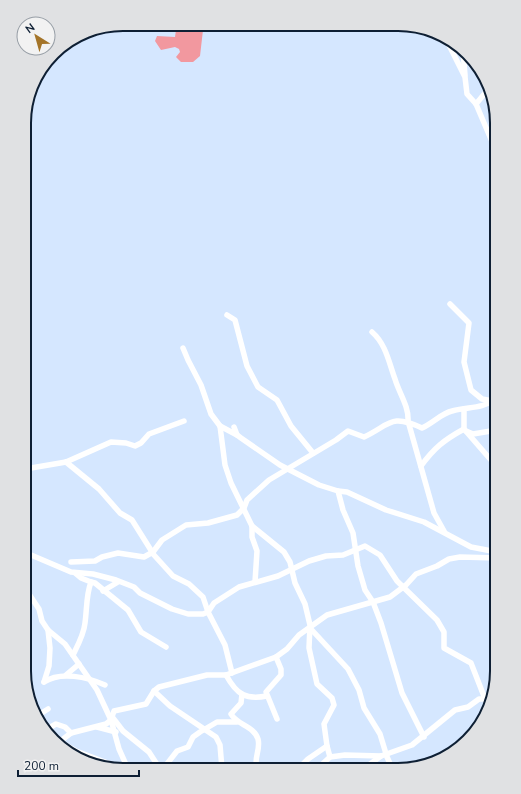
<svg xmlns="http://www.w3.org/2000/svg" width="521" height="794" viewBox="0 0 521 794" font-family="'Nunito Sans',sans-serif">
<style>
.forest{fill:#f2989f}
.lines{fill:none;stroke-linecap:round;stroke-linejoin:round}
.minor{stroke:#fff;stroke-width:5.5}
.rim{fill:none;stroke:#0e1f34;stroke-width:2}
</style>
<rect width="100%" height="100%" fill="#d5e7ff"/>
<path class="forest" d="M188,28H203V30L200,56L193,62H181L176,57L180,52L179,49L175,47L161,50L155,41L157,36L175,37L176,30L183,32Z"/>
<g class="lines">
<g class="minor">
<path d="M446,39L465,77L467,94L476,104L493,144L497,167"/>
<path d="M463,51L465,75"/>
<path d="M476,104L490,87"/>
<path d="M450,304L469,323L464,362L471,390L482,399L493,401"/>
<path d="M227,315L235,320L247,366L258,387L277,400L291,426L313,453"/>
<path d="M372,332C386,344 389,363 395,379C399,393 409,406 408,421L434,513L444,531"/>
<path d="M183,348L188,360L201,385L211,414L220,426L225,465L231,483L252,526V537L257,551L255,582"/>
<path d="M464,409V429L497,467"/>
<path d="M220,426L237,435"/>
<path d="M234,427L237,435L241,438L280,465L319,485L338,491L343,510L353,533L358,566L365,590L373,602L381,623L402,693L424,737"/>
<path d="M466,431L473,434L497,430"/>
<path d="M66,462L99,489L120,513L132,520L154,555L173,576L189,584L203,597L208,612L225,645L232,673"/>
<path d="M421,466C434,448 444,440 464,429"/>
<path d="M24,474L31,468L66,462L111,442L126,443L135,446L141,443L149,434L184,421"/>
<path d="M338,491L347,492L386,510L424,522L471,547L497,552"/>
<path d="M252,526L284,552L290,562L295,583L305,604L310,625L309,648L317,684L332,698L334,705L324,724L327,746L330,757"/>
<path d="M24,552L71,572L93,574L116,580L134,587L140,593L172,609L188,614H203L208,612L214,603L239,587L278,576L309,561L326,556L343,555L365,546L380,555L397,581L437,620L444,632V648L471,663L487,704"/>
<path d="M71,562L95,561L102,557L118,553L144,557L153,552L162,540L186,525L208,523L237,515L244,508L247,500L269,480L336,440L348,431L364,437C390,425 390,413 422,428C433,423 442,413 452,411C469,406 479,410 497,399"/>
<path d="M24,579L27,591L39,609L42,621L48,630L50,648L49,666L44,682"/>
<path d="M91,582L95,583L128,610L141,632L166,647"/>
<path d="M103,591L118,582"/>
<path d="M310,628L348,669L359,690L364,708L380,734L387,757L393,770"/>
<path d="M48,630L65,644L97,690L111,720L119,749L128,769"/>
<path d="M73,655C78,645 84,634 85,623C87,609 86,595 91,582L81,578L75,573"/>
<path d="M276,657L281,669V675L266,692L277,719"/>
<path d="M66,675L79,664"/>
<path d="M226,675C237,695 246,700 267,696"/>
<path d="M44,682C61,671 87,677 105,685"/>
<path d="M154,691L170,706L216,737L220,745L222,769"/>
<path d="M242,694L241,703L231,714C237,725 254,726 258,739C261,750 253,758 257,770"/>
<path d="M37,716L48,709"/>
<path d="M111,720L113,718L123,731L149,752L160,769"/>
<path d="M97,727L116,732"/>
<path d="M47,729L56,724L65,727L71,733"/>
<path d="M60,742L76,751L105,762L113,765H125"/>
<path d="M58,743L71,733L106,724L111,720L114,711L146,704L154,691L159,687L207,675H226L276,657L287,649L299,635L327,615L390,597L406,585L416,574L437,566L449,559L460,557L497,558"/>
<path d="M163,769L177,751L188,747L193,737L200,732L217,722H237"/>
<path d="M297,770L308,759L327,746"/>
<path d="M316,770L330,757L345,755L381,756L412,745L455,710L468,707L479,699H488"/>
<path d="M362,770L381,756"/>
</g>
</g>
<path d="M0 0H521V794H0ZM123 31H398A92 92 0 0 1 490 123V671A92 92 0 0 1 398 763H123A92 92 0 0 1 31 671V123A92 92 0 0 1 123 31Z" fill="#e0e1e3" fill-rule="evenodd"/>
<path class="rim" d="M123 31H398A92 92 0 0 1 490 123V671A92 92 0 0 1 398 763H123A92 92 0 0 1 31 671V123A92 92 0 0 1 123 31Z"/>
<g transform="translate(36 36) rotate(323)"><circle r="19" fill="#f2f2f2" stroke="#979ea6"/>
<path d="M0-3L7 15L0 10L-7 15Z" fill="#a47428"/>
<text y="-6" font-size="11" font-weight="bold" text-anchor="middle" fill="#0e1f34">N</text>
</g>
<path d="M18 770v6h121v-6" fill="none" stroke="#0e1f34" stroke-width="2"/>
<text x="24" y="770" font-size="12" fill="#0e1f34" stroke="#f2f2f2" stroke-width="3" paint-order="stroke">200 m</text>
</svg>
